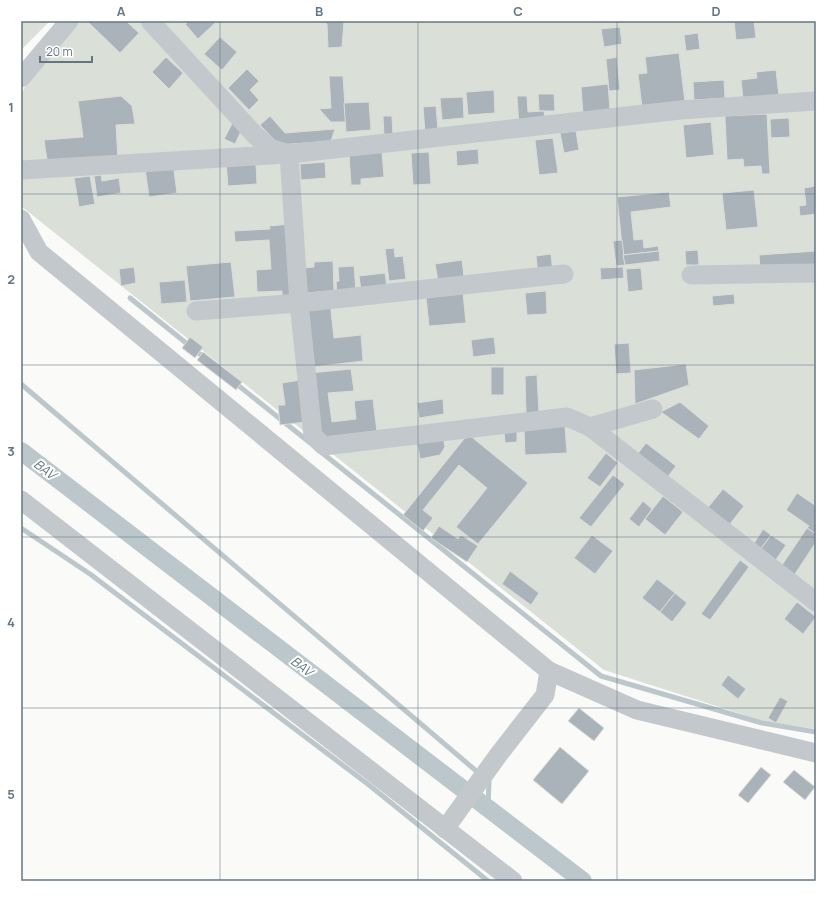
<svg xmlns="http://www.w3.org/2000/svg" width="837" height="902" viewBox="0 0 837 902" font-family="Manrope,sans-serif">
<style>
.green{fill:#dadfd7}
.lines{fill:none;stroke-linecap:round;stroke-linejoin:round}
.stream{stroke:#bbc7cb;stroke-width:5}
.canal{stroke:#bbc7cb;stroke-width:18}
.building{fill:#aab3b9;stroke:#dcdcda}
.minor{stroke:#c3c8cc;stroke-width:19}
.grid{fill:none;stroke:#657683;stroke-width:1;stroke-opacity:0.55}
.labels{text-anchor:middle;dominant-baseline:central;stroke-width:4;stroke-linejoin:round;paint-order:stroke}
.water-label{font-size:13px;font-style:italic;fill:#60757c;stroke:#fff}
.neatline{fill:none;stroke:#657683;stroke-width:1.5}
.grid-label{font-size:13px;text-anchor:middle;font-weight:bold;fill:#657683}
</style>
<rect width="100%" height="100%" fill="#fafaf8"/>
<g class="green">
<path d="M21,21H50L21,50Z"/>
<path d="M80,21H816V729L766,722L604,670L21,206V98C29,66 57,44 80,21Z"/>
</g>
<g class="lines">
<g class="stream">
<path d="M130,298L206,359"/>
<path d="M234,382L309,442"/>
<path d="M21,384L481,775"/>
<path d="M321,452L601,676L762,723L816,732"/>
<path d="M21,528L90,574L369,785L488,881"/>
<path d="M487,780L489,781L488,808"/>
</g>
<path class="canal" d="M21,451L583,881"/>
</g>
<g class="building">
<path d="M87,21H126L139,33L120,53Z"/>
<path d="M185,21H215L216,22L198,39L185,24L187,23Z"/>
<path d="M323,21H344L342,47L328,48L327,24Z"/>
<path d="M734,21H754L756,38L736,40Z"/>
<path d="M620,27L622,44L604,47L601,29Z"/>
<path d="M698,33L700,49L686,51L684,35Z"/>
<path d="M220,37L237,52L222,70L204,54Z"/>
<path d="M679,53L685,102L642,107L638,74L647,73L645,57Z"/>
<path d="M166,57L183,73L169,89L152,72Z"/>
<path d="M617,57L620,90L609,91L606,59Z"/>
<path d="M247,69L259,81L250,90L259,100L249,110L228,88Z"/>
<path d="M776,70L779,96L743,99L741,80L757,78L756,72Z"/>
<path d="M329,76H343L346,122H331L319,109L331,108Z"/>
<path d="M724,80L725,98L694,100L693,82Z"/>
<path d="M608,84L610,110L583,113L581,87Z"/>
<path d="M494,90L495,113L468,115L466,92Z"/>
<path d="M538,94H554L555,111H539Z"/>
<path d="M121,96L132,106L135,124L116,125L118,160L48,167L44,140L83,137L78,101Z"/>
<path d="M517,96H527L528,112L544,111L545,122L519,126Z"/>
<path d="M463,97L464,118L442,120L440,98Z"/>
<path d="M369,102L371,130L346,132L344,103Z"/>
<path d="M436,106L438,131L425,132L423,107Z"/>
<path d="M767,114L770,174H762L761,166L744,167L743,159L727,160L725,116Z"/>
<path d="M270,116L285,133L335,129L331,141L279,145L260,125Z"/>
<path d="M383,116H392L393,136H384Z"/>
<path d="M789,118L790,137L771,138L770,119Z"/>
<path d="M233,122L243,127L235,144L224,139Z"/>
<path d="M711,122L714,155L686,158L683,125Z"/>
<path d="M576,131L579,150L564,153L560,133Z"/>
<path d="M553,138L558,173L539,175L535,140Z"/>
<path d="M478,149L479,164L457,166L456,151Z"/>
<path d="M382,152L384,177L361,179V185H351L349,154Z"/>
<path d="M429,152L431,184L413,185L411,153Z"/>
<path d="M226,161L256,164L257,184L228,186Z"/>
<path d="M325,162L326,178L301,180L300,164Z"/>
<path d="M179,164V170L174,171L177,193L149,197L145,168Z"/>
<path d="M101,175L102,181L119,178L121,193L97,197L94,176Z"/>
<path d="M90,176L95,204L79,207L74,178Z"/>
<path d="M816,186V214L800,216L799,206L806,205L804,188Z"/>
<path d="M754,190L758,227L726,230L722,193Z"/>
<path d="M669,192L671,207L631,212L634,240L643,239L644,248L658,246L659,251L623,255L617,197Z"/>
<path d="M291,224L295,295L282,296V291L257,292L256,270L271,269L269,240L235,242L234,231L270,229L269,226Z"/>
<path d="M622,240L625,265L616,266L613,241Z"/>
<path d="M394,248L395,257L403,256L406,279L389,281L385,249Z"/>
<path d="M698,250L699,265H686L685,251Z"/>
<path d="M659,251L660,261L625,265L623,255Z"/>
<path d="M816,251V267L760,271L759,255Z"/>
<path d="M551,254L553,273L538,275L536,256Z"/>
<path d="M462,260L464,277L438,281L435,264Z"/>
<path d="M333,261L334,291L306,293L303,268L314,267V262Z"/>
<path d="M231,262L235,297L190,301L186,266Z"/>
<path d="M354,266L356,291L337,292L336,282L339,281L338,267Z"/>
<path d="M134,267L136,283L121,286L119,269Z"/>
<path d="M623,267L624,278L601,280L600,268Z"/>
<path d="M641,268L643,290L628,292L626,269Z"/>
<path d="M385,273L387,287L361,290L359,276Z"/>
<path d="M185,280L187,302L161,304L159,282Z"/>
<path d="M546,291L547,314L527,315L525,293Z"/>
<path d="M463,293L466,323L429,326L426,297Z"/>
<path d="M734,294L735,304L713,306L712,296Z"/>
<path d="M330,302L334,338L361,335L363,361L313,367L307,304Z"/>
<path d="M190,337L203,347L195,358L182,348Z"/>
<path d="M494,337L496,354L473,357L471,340Z"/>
<path d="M629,343L631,373L616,374L614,344Z"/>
<path d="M203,352L242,382L236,390L197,360Z"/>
<path d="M686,364L689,385L635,404L634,370Z"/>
<rect x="491" y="367" width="13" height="28"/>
<path d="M351,369L354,391L328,393L332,422L356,419L354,401L373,399L377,432L331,440L317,429L310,373Z"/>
<path d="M537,375L539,413L526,414L525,376Z"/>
<path d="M301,380L306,422L280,425L278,405H285L282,383Z"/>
<path d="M443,399L444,414L419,418L417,403Z"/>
<path d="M680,402L709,426L699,439L661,412Z"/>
<path d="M565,426L567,453L525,455L524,428Z"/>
<path d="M517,431V442L505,443L504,432Z"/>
<path d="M468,434L528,483L478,544L456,527L487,488L459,465L423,510L433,518L423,531L403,515Z"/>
<path d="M443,436L445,447L440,455L420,459L417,441Z"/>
<path d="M646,443L676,466L666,479L636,456Z"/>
<path d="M606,453L618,463L600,487L587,478Z"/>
<path d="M613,475L625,484L591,527L579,518Z"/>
<path d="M723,489L744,506L726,529L705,511Z"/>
<path d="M797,493L816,506V534L807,528L809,526L786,510Z"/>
<path d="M663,496L683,512L665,535L645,519Z"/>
<path d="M643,501L652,509L639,527L629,519Z"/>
<path d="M439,526L458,539L461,535L478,546L467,562L431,538Z"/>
<path d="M807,528L816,534V542L791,580L778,571Z"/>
<path d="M763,529L771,535L760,550L753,545Z"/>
<path d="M592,535L613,551L595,574L574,558Z"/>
<path d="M771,535L786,545L775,561L760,550Z"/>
<path d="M740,560L749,567L710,620L701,614Z"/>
<path d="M510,571L539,593L531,605L502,584Z"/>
<path d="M657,579L675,593L660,612L642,598Z"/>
<path d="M675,593L687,603L672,622L660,612Z"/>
<path d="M797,602L816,617L803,634L784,619Z"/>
<path d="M728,675L746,689L738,699L721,685Z"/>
<path d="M780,697L788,701L776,723L768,718Z"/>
<path d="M579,708L604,728L594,741L568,721Z"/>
<path d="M560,747L589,771L562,804L533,780Z"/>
<path d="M761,767L771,775L748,803L738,795Z"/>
<path d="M794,770L815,787L805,800L783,782Z"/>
</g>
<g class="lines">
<g class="minor">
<path d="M150,21L255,135L270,148L289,154L299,303L313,436L324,446L567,417L590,427L816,602"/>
<path d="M21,78L69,21"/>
<path d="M21,170L289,154L680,110L816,101"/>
<path d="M21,219L39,252L549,671L637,710L816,753"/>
<path d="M691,275L816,273"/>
<path d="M196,311L299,303L564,274"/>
<path d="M590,427L653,409"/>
<path d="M21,500L513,881"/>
<path d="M445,829L499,754L545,695L549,671"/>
</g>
</g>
<path class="grid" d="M220,21V881M418,21V881M617,21V881M21,194H816M21,365H816M21,537H816M21,708H816"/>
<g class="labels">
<g class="water-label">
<text transform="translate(45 469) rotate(37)">BAV</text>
<text transform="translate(302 666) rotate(37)">BAV</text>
</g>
</g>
<rect width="837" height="902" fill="none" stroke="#ffffff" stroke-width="44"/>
<path d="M40 56v6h52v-6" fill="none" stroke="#657683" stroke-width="2"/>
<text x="46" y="56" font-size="12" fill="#657683" stroke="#ffffff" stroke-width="3" paint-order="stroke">20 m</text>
<rect x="22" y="22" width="793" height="858" class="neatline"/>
<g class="grid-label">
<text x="121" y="16">A</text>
<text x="319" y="16">B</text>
<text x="518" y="16">C</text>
<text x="716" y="16">D</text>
<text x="11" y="112">1</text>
<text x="11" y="284">2</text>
<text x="11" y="456">3</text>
<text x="11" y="627">4</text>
<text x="11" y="799">5</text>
</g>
</svg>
